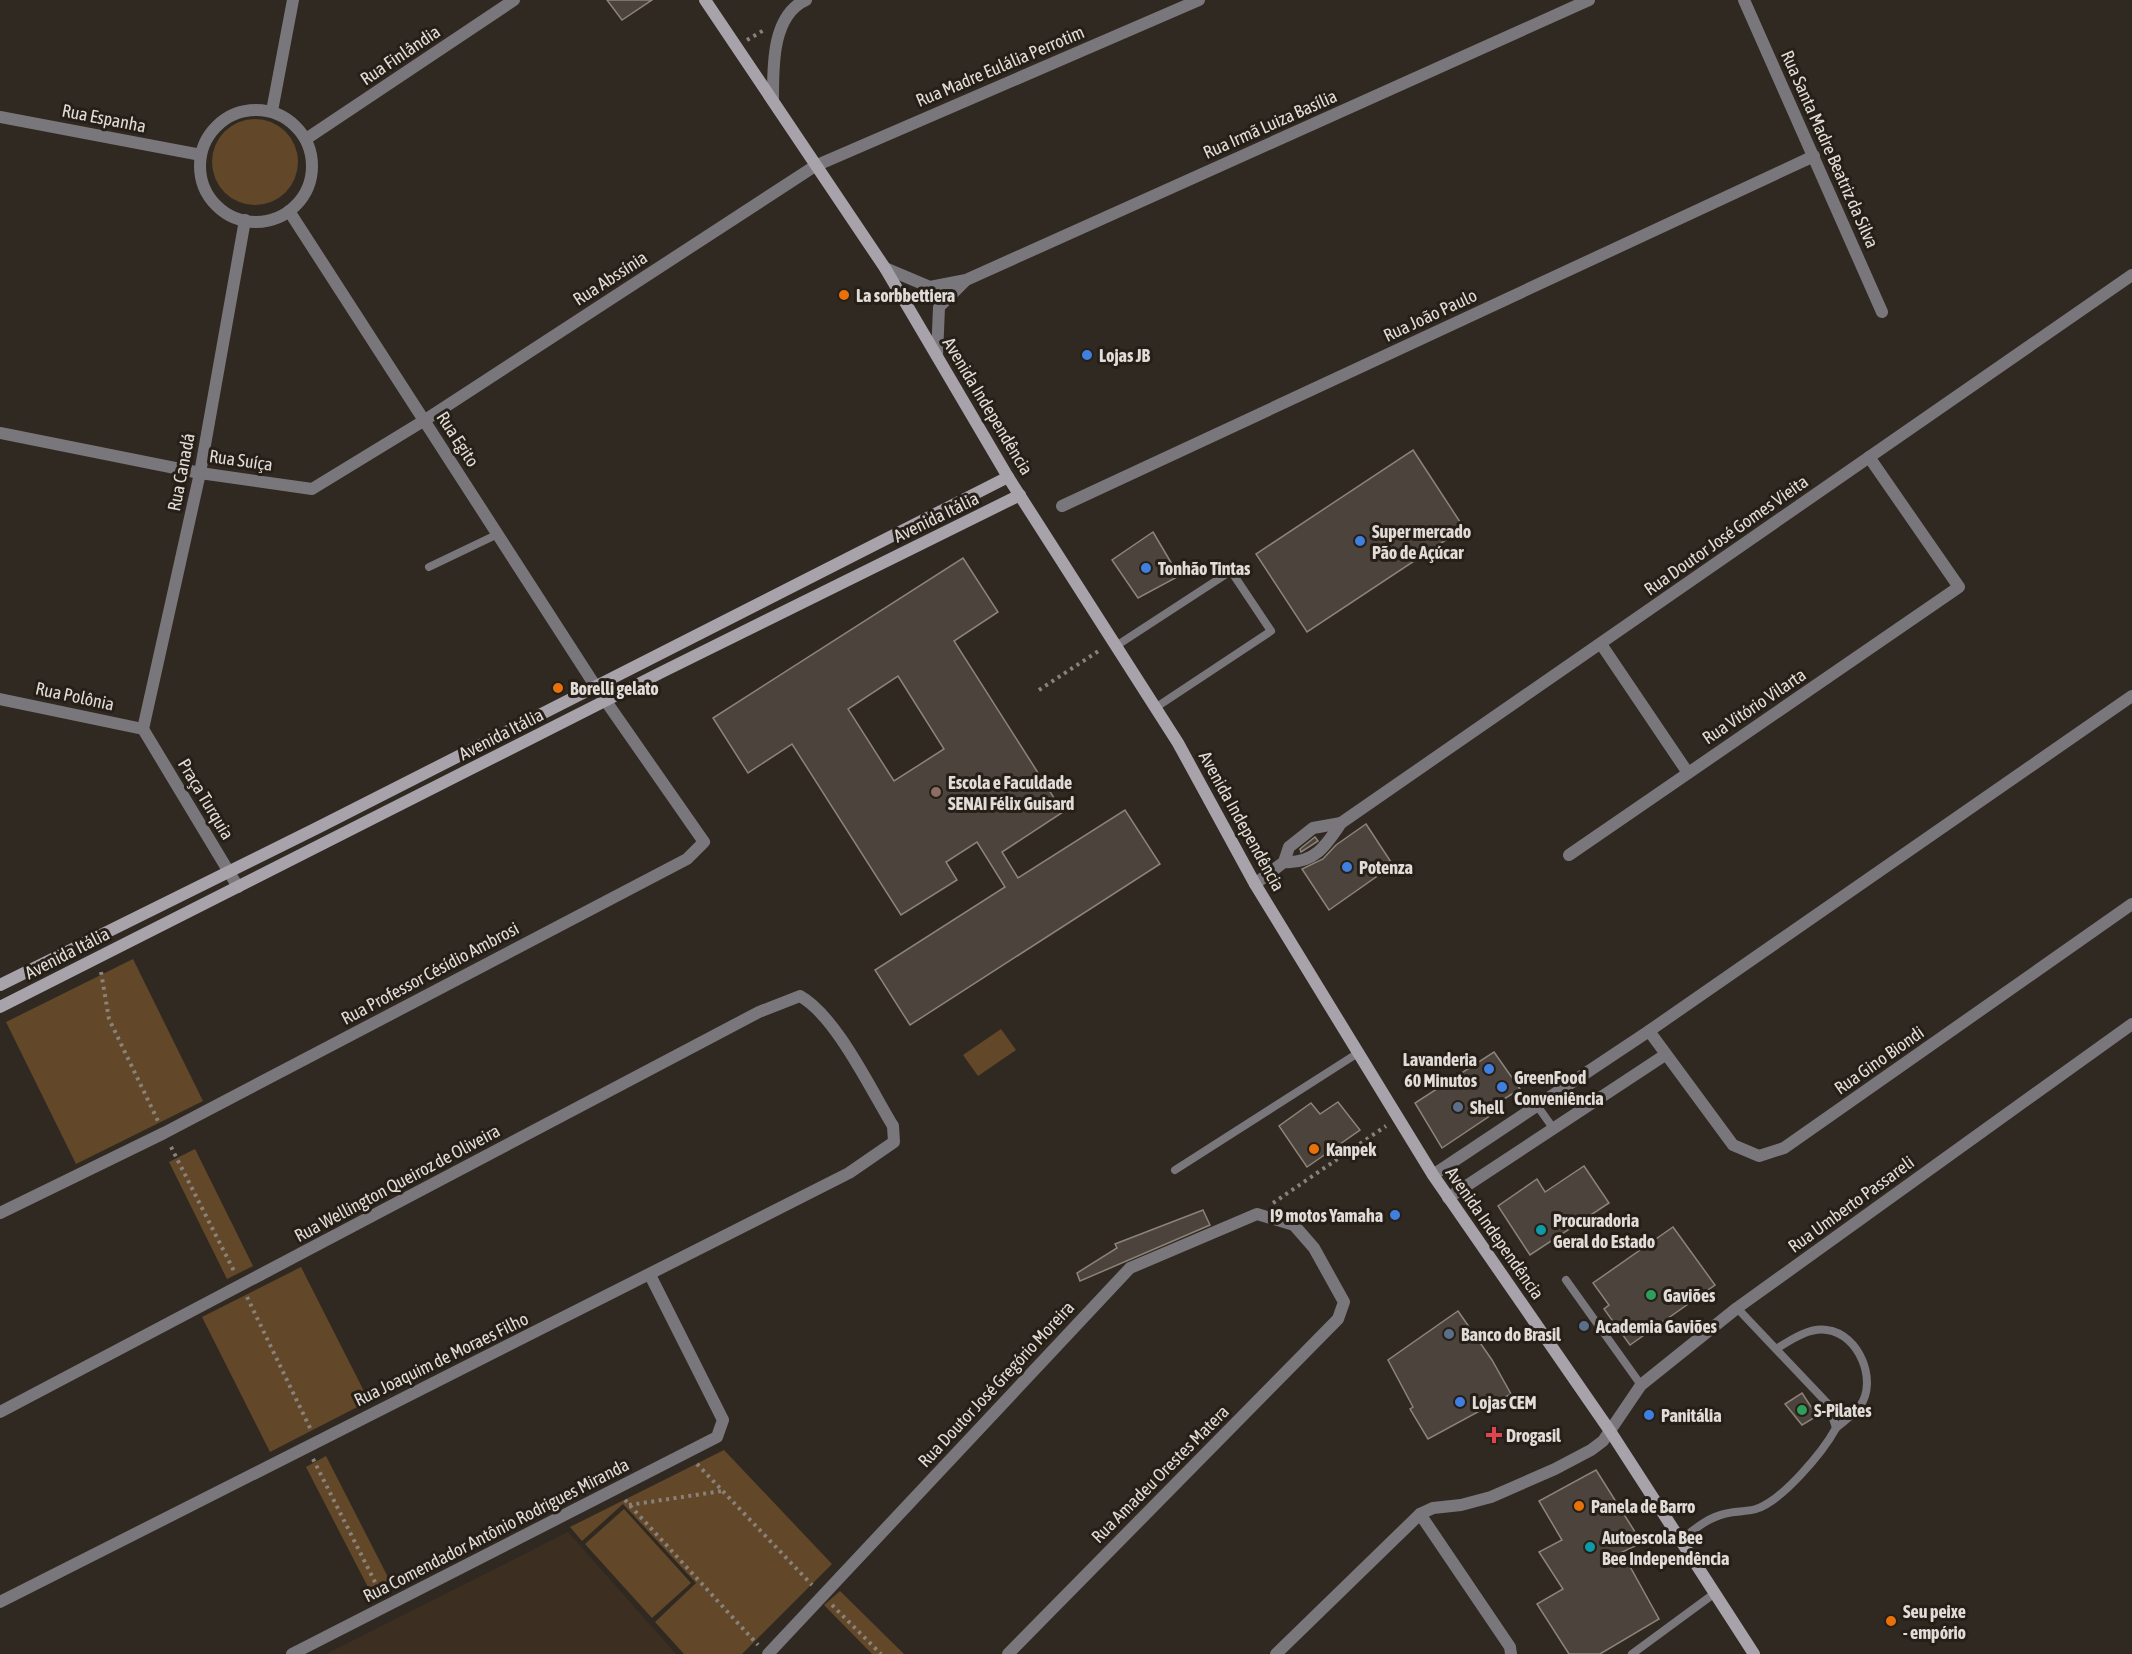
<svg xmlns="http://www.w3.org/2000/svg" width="2132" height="1654" viewBox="0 0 2132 1654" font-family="'Asap Condensed',sans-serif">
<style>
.education{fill:#3d2e22}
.green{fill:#624729}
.building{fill:#4c443c;stroke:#8c8379;stroke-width:1.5;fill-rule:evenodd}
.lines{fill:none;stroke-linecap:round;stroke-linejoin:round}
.path{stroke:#88827b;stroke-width:4;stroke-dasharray:3 4.5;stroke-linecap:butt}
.service{stroke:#7a777c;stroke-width:8}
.minor{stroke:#7a777c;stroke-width:12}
.secondary{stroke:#a8a3ab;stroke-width:12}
.food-dot{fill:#e8710a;stroke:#261f18;stroke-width:2}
.shop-dot{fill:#3f7fe0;stroke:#261f18;stroke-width:2}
.education-dot{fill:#8d6e63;stroke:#261f18;stroke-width:2}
.service-dot{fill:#5c6f8a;stroke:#261f18;stroke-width:2}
.culture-dot{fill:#0f9aa8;stroke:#261f18;stroke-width:2}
.leisure-dot{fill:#2e9e5b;stroke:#261f18;stroke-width:2}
.health-dot{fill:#e0444e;stroke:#261f18;stroke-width:2}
.labels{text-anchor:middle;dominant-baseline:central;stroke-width:6;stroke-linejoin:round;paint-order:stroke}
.street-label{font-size:18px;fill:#e1dcd7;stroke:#261f18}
.poi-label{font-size:18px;font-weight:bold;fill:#e1dcd7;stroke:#261f18;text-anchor:start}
</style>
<rect width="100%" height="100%" fill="#302921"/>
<path class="education" d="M568,1532L676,1654H326Z"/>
<g class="green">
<circle cx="255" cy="162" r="43"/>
<path d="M133,959L203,1101L76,1164L6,1022Z"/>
<path d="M1001,1029L1016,1050L978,1076L963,1055Z"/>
<path d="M195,1149L253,1266L227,1279L169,1162Z"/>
<path d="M301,1267L369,1401L270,1452L202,1317Z"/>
<path d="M724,1450L832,1564L742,1654H684L655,1622L696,1583L623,1504L582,1541L570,1527Z"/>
<path d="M326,1456L391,1583L371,1593L306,1467Z"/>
<path d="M624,1509L691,1583L652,1618L585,1544Z"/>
<path d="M840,1591L904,1654H872L824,1605Z"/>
</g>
<g class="building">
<path d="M607,0H652L622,20Z"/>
<path d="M1413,450L1464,528L1307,632L1256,554Z"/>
<path d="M1153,532L1179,576L1138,598L1112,560Z"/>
<path d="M963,558L998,612L954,641L1063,812L1002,852L1018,878L1125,810L1160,864L910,1025L875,970L1005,887L977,842L946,862L957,880L901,915L792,744L748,773L713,718ZM898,676L944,749L894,781L848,709Z"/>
<path d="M1366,824L1393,865L1329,910L1302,869L1323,859L1336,845Z"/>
<path d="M1315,837L1318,841L1301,852L1300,849Z"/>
<path d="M1494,1052L1520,1089L1496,1104L1500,1109L1442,1148L1415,1103Z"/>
<path d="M1338,1102L1360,1130L1307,1167L1279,1126L1311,1103L1320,1114Z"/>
<path d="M1584,1166L1609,1203L1530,1255L1498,1206L1537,1179L1545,1192Z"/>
<path d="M1203,1210L1210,1225L1080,1281L1077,1273L1117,1248L1115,1244Z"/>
<path d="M1673,1227L1715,1285L1630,1345L1604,1309L1609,1305L1593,1283Z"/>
<path d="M1458,1311L1492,1360L1511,1394L1428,1439L1410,1409L1413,1407L1388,1360Z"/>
<path d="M1802,1393L1817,1416L1802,1425L1785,1404Z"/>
<path d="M1596,1470L1642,1543L1622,1552L1659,1619L1600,1654H1569L1537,1604L1563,1589L1539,1552L1562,1540L1539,1501Z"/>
</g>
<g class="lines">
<g class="path">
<path d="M747,40L764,30"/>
<path d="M1039,690L1100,650"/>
<path d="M101,972L109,1019L158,1121"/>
<path d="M171,1147L234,1271"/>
<path d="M1273,1203L1386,1126"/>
<path d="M247,1297L311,1430"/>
<path d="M313,1459L380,1592"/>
<path d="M697,1464L812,1585"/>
<path d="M625,1500L758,1645"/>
<path d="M629,1505L722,1491"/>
<path d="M832,1605L881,1654"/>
</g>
<g class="service">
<path d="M429,567L498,534"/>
<path d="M1116,646L1231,571L1271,631L1155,708"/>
<path d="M1536,1104L1553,1128"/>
<path d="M1175,1170L1358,1053"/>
<path d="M1566,1280L1641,1385"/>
<path d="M1776,1349C1791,1340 1809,1327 1827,1330C1859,1334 1878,1381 1860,1406C1855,1414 1844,1421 1836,1428"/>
<path d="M1680,1540C1694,1530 1707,1518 1724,1514C1734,1511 1746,1512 1756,1509C1782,1501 1823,1452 1836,1428L1829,1405L1737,1308"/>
<path d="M1632,1654L1715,1593"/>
</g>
<g class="minor">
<path d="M1744,0L1882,312"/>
<path d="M773,98C773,66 772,15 806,0"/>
<circle cx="256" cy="166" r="56"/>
<path d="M272,111L293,0"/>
<path d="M0,117L201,155"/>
<path d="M306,139L514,0"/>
<path d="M885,268L930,287L966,280L1589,0"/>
<path d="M937,356L939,307L965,281"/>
<path d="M0,433L200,473L312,489L425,420L815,166L1199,0"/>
<path d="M1062,506L1814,156"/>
<path d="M1601,644L1688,773"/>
<path d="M0,699L143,729"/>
<path d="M143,729L200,473L245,220"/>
<path d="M143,729L238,887"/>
<path d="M1569,855L1959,587L1869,457"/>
<path d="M1284,862C1314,864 1326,846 1341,823L2132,275"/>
<path d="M1255,884L1284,862L1289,847L1313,828L1341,823"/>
<path d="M1649,1031L1733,1145L1759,1156L1784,1148L2132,904"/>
<path d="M1433,1175L1649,1031L2132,696"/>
<path d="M1448,1198L1665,1055"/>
<path d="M0,1213L164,1133L687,859L704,842L596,687L289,211"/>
<path d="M0,1412L759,1012L800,996C836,1016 871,1090 893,1126L894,1142L849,1173L0,1602"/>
<path d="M1420,1514L1510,1647L1511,1654"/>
<path d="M292,1654L717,1437L723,1420L650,1275"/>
<path d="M768,1654L1130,1268L1257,1214L1294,1225L1314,1248L1344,1302L1338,1319L1008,1654"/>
<path d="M1276,1654L1420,1514L1433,1508L1461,1505L1491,1497L1555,1469L1591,1450L1603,1441L1641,1385L1737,1308L2132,1024"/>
</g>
<g class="secondary">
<path d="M705,0L885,268L1008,477L1178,743L1255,884L1433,1175L1610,1431L1754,1654"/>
<path d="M0,985L319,827L1008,477"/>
<path d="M0,1007L664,671L1020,495"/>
</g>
</g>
<g class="food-dot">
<circle cx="844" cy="295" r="6"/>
<circle cx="558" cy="688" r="6"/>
<circle cx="1314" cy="1149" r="6"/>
<circle cx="1579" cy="1506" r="6"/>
<circle cx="1891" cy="1621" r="6"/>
</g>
<g class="shop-dot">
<circle cx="1087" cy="355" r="6"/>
<circle cx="1360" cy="541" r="6"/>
<circle cx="1146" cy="568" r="6"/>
<circle cx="1347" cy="867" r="6"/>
<circle cx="1489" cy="1069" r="6"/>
<circle cx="1502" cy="1087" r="6"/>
<circle cx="1395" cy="1215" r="6"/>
<circle cx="1460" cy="1402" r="6"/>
<circle cx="1649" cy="1415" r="6"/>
</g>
<circle class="education-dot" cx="936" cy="792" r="6"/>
<g class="service-dot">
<circle cx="1458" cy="1107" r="6"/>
<circle cx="1584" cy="1326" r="6"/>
<circle cx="1449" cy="1334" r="6"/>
</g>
<g class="culture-dot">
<circle cx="1541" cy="1230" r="6"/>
<circle cx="1590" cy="1547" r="6"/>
</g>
<g class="leisure-dot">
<circle cx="1651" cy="1295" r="6"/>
<circle cx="1802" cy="1410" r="6"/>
</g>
<path class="health-dot" d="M1491 1426h6v6h6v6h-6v6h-6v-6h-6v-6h6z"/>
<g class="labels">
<g class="street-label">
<text transform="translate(400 55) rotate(-34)">Rua Finlândia</text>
<text transform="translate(1000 66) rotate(-23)">Rua Madre Eulália Perrotim</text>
<text transform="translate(104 118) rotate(11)">Rua Espanha</text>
<text transform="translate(1270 124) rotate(-24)">Rua Irmã Luiza Basília</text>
<text transform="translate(1830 149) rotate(66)">Rua Santa Madre Beatriz da Silva</text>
<text transform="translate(610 278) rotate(-33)">Rua Abssínia</text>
<text transform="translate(1430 315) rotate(-25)">Rua João Paulo</text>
<text transform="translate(988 406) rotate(59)">Avenida Independência</text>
<text transform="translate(458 439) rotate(57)">Rua Egito</text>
<text transform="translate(241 460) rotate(8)">Rua Suíça</text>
<text transform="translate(181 472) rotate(-79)">Rua Canadá</text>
<text transform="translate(936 517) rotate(-26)">Avenida Itália</text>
<text transform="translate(1726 535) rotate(-35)">Rua Doutor José Gomes Vieita</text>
<text transform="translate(75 696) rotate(12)">Rua Polônia</text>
<text transform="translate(1754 706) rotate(-34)">Rua Vitório Vilarta</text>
<text transform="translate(501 734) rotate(-27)">Avenida Itália</text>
<text transform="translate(206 799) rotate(59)">Praça Turquia</text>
<text transform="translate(1242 821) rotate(61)">Avenida Independência</text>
<text transform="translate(67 953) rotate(-27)">Avenida Itália</text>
<text transform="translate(430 973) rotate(-28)">Rua Professor Césídio Ambrosi</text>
<text transform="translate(1879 1060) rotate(-35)">Rua Gino Biondi</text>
<text transform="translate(397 1183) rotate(-28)">Rua Wellington Queiroz de Oliveira</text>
<text transform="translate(1851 1204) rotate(-36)">Rua Umberto Passareli</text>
<text transform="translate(1495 1233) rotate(55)">Avenida Independência</text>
<text transform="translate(441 1359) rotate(-26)">Rua Joaquim de Moraes Filho</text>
<text transform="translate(996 1384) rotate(-47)">Rua Doutor José Gregório Moreira</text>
<text transform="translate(1160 1474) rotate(-45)">Rua Amadeu Orestes Matera</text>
<text transform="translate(496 1530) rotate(-27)">Rua Comendador Antônio Rodrigues Miranda</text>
</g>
<g class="poi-label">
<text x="856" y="295">La sorbbettiera</text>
<text x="1099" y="355">Lojas JB</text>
<text x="1372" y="531">Super mercado<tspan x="1372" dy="21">Pão de Açúcar</tspan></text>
<text x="1158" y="568">Tonhão Tintas</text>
<text x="570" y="688">Borelli gelato</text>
<text x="948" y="782">Escola e Faculdade<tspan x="948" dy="21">SENAI Félix Guisard</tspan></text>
<text x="1359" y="867">Potenza</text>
<text x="1477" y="1059" text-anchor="end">Lavanderia<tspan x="1477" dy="21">60 Minutos</tspan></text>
<text x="1514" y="1077">GreenFood<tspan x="1514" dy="21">Conveniência</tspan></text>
<text x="1470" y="1107">Shell</text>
<text x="1326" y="1149">Kanpek</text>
<text x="1383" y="1215" text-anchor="end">I9 motos Yamaha</text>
<text x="1553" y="1220">Procuradoria<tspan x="1553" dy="21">Geral do Estado</tspan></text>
<text x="1663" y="1295">Gaviões</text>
<text x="1596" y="1326">Academia Gaviões</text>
<text x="1461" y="1334">Banco do Brasil</text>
<text x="1472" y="1402">Lojas CEM</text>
<text x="1814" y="1410">S-Pilates</text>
<text x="1661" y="1415">Panitália</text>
<text x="1506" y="1435">Drogasil</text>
<text x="1591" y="1506">Panela de Barro</text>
<text x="1602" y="1537">Autoescola Bee<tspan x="1602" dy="21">Bee Independência</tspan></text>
<text x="1903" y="1611">Seu peixe<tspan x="1903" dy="21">- empório</tspan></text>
</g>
</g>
</svg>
